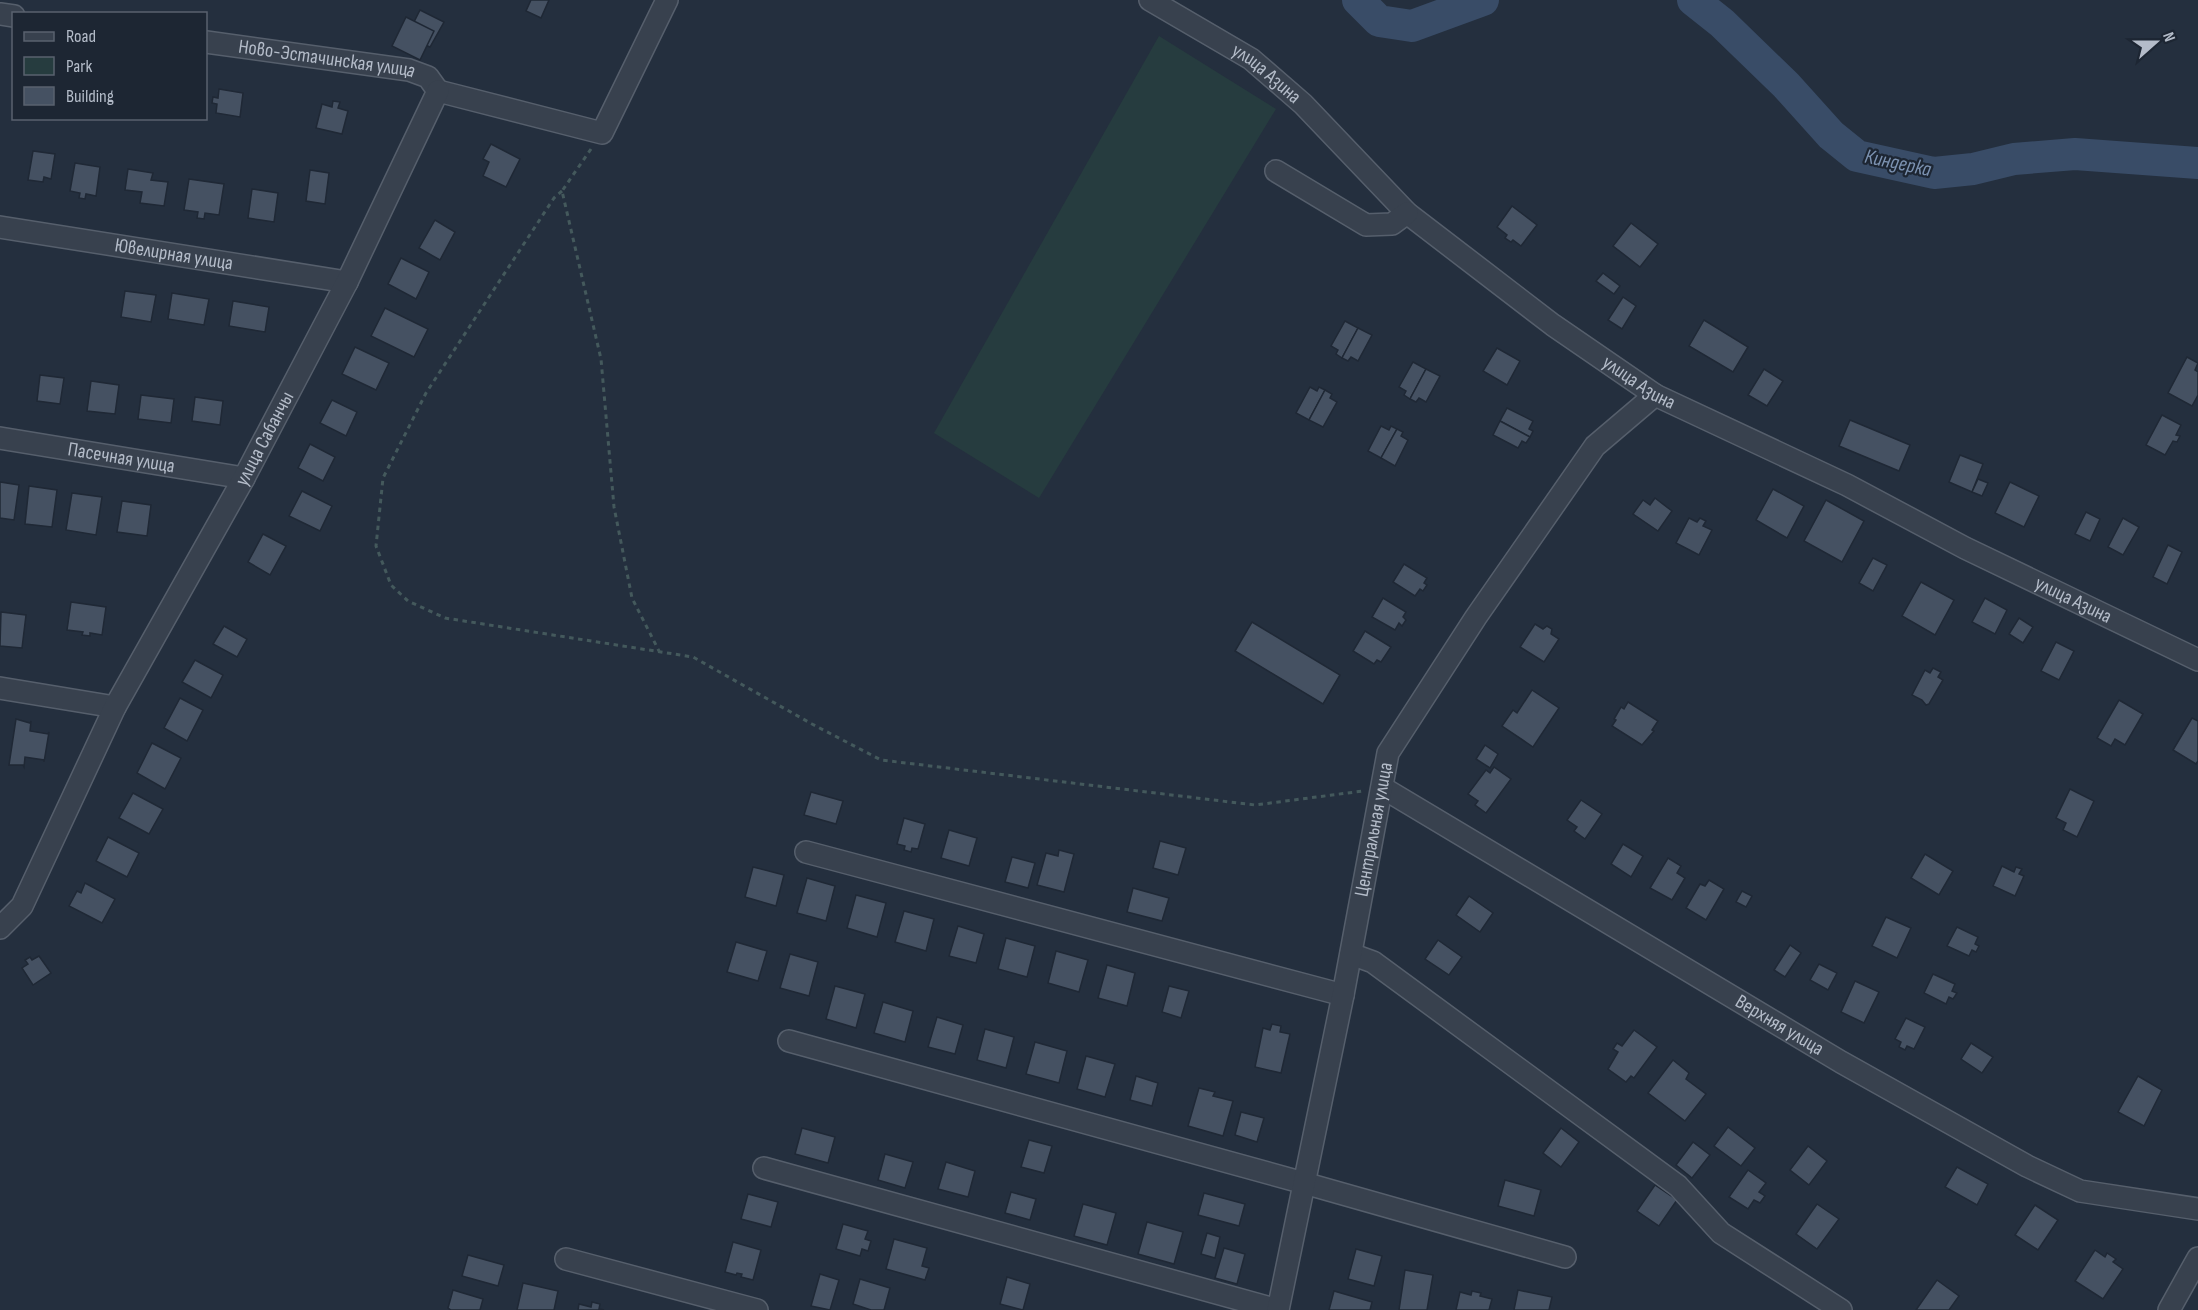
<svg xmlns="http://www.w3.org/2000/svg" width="2198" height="1310" viewBox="0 0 2198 1310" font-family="'Sofia Sans Condensed',sans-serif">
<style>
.green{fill:#263c3f}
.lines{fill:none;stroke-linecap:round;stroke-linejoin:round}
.river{stroke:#394c67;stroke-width:32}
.building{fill:#455162;stroke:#1f2835;stroke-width:1.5}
.minor-casing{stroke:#565f6c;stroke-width:24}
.path{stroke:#44595c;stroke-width:3;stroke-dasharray:4.5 4.5;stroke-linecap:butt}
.minor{stroke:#38414e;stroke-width:21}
.labels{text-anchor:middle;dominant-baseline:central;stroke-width:4.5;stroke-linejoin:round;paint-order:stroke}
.street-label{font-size:20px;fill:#b4bcc9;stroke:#1d2633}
.water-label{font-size:21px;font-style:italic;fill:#7c92b1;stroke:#1d2633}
</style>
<rect width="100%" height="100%" fill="#242f3e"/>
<path class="green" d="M1159,36L1276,109L1039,498L934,433Z"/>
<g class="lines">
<g class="river">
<path d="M1358,0L1379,21L1412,26L1483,0"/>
<path d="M1693,0L1722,23L1786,85L1831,135L1857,156L1934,173L1973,169L2014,159L2075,154L2198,163"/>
</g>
</g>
<g class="building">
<path d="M531,0H549L541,18L526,11Z"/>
<path d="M420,10L444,22L430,47L421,43L419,48L413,45L416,40L407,36Z"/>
<path d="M406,17L434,31L420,60L392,46Z"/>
<path d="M219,89L243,93L240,117L216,113L217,104L212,103L213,97L218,98Z"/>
<path d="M333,101L340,102L338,108L348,111L342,134L316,128L322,104L332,107Z"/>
<path d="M491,144L520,159L506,187L483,176L489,162L483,159Z"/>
<path d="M33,151L55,154L51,179L44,177L43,182L28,180Z"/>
<path d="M75,163L100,167L96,196L86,194L85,199L79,198L80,193L70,191Z"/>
<path d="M128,169L153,173L151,180L168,182L164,206L140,203L142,192L125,190Z"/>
<path d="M310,170L329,173L325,204L306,201Z"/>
<path d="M189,179L224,184L219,215L205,213L204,219L197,218L198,212L184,210Z"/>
<path d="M252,189L278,193L274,222L248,218Z"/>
<path d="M1512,206L1537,225L1521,246L1513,240L1511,242L1505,238L1507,235L1497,227Z"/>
<path d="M435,220L455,232L440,260L419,248Z"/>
<path d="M1631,223L1658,244L1640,267L1613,246Z"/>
<path d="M401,258L429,272L416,299L388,284Z"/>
<path d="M1603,273L1620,286L1614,294L1596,281Z"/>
<path d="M125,291L156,295L151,322L121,317Z"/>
<path d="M172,293L209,299L204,325L168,319Z"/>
<path d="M1623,297L1636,306L1622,329L1608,320Z"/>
<path d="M233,301L269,307L265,332L229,326Z"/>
<path d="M385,308L428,329L414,357L371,336Z"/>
<path d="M1704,320L1748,347L1733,372L1689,346Z"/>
<path d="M1345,321L1358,328L1342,358L1336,354L1338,350L1331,346Z"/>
<path d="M1358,328L1372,335L1358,361L1351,357L1348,361L1342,358Z"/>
<path d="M355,347L389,363L376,390L342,374Z"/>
<path d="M1497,348L1520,361L1507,385L1483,371Z"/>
<path d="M2187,357L2198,363L2195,370L2198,372V395L2192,406L2168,393Z"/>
<path d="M1413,362L1426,369L1410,399L1404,395L1406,391L1399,387Z"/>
<path d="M1426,369L1440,376L1426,402L1419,398L1416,402L1410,399Z"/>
<path d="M1764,369L1783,381L1767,406L1748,395Z"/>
<path d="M40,375L64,378L60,404L37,401Z"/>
<path d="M91,381L119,385L115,414L87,411Z"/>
<path d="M1310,387L1317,391L1319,387L1325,390L1309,420L1296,413Z"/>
<path d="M1325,390L1332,394L1330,398L1337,402L1323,427L1309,420Z"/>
<path d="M141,395L174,399L171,423L138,419Z"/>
<path d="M195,397L223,401L220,425L192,421Z"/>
<path d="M332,400L357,412L346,436L320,423Z"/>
<path d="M1507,408L1533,421L1529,429L1533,431L1530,437L1500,421Z"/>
<path d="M2162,415L2181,425L2176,435L2180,436L2177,442L2173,441L2165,455L2146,445Z"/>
<path d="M1850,420L1910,445L1899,471L1839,446Z"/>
<path d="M1500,421L1530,437L1526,443L1522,441L1518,448L1493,435Z"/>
<path d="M1381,426L1389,430L1391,426L1397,429L1381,458L1368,451Z"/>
<path d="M1397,429L1403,432L1401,436L1408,440L1395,466L1381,458Z"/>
<path d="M310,444L335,457L323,481L298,468Z"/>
<path d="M1960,455L1983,464L1972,492L1949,482Z"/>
<path d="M1978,479L1988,483L1982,496L1972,492Z"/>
<path d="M0,482L19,485L14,520L0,518Z"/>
<path d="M2010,482L2039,496L2024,527L1995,513Z"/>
<path d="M29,486L57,490L52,527L25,524Z"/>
<path d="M1773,489L1804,506L1787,538L1756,520Z"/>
<path d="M302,491L332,506L320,531L289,516Z"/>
<path d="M72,493L102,497L96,535L66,530Z"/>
<path d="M1655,498L1672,511L1658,531L1633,514L1643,500L1650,505Z"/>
<path d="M1826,500L1864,521L1842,562L1804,541Z"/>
<path d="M122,501L151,505L147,536L117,532Z"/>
<path d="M2086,512L2100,519L2090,541L2075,534Z"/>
<path d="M1689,518L1697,522L1700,518L1706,521L1703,526L1712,530L1699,555L1676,543Z"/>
<path d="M2123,518L2139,527L2123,555L2108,547Z"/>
<path d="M263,534L286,546L270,575L248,562Z"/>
<path d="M2168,545L2182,552L2167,584L2153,577Z"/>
<path d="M1873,558L1887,565L1873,591L1859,583Z"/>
<path d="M1404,564L1427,578L1424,583L1427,585L1423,591L1420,589L1415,596L1393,582Z"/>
<path d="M1921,582L1954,600L1935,635L1902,616Z"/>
<path d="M1383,598L1406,612L1403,617L1406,620L1402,626L1399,623L1395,630L1372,617Z"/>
<path d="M1985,598L2007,610L1995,634L1972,622Z"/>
<path d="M71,602L106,607L102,635L90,633V636L82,635L83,632L67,630Z"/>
<path d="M1,612L26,615L22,648L0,646Z"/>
<path d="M2019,618L2033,627L2023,643L2009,634Z"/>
<path d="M1252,622L1340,675L1323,704L1235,651Z"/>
<path d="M1535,624L1543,629L1547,626L1552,629L1551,634L1559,639L1544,662L1520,647Z"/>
<path d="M224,626L247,639L237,657L213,644Z"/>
<path d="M1365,631L1391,647L1381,662L1377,660L1374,664L1353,651Z"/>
<path d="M2056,642L2074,651L2059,680L2041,671Z"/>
<path d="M195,660L223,675L211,698L182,682Z"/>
<path d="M1933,668L1941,672L1938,677L1943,680L1929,704L1926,705L1922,700L1912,695L1925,670L1930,673Z"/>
<path d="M1532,690L1559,708L1533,747L1502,726L1513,710L1517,713Z"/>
<path d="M180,698L203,710L187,741L164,728Z"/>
<path d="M2119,700L2143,714L2125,745L2115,739L2111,746L2097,738Z"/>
<path d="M1628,702L1658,721L1652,730L1654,731L1642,745L1612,726L1616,720L1614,719L1621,707L1624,709Z"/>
<path d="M2192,718L2198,721V761L2196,764L2173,750Z"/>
<path d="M16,719L30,723L31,721L30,731L48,734L49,732L44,762V760L25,757L24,767L23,765H9Z"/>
<path d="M152,743L181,758L165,789L137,773Z"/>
<path d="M1485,745L1498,754L1490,768L1476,759Z"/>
<path d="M1494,767L1511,779L1486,813L1475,805L1478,801L1468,794L1486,770L1490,773Z"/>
<path d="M2070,789L2094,801L2077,837L2063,830L2066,823L2056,818Z"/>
<path d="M811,792L843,801L836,824L804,815Z"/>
<path d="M133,793L163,809L149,834L119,818Z"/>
<path d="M1581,800L1602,814L1585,839L1574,831L1577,827L1567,820Z"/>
<path d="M904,818L925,824L918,849L912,848L911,852L904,850L905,846L897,844Z"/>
<path d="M949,830L977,838L969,866L941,858Z"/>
<path d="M108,837L139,853L127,877L96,861Z"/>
<path d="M1160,841L1186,848L1178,875L1153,868Z"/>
<path d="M1623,844L1643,856L1631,877L1611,864Z"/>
<path d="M1059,850L1074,854L1064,892L1037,885L1046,853L1058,856Z"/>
<path d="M1925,854L1953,871L1939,895L1911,878Z"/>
<path d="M1012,857L1035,863L1028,888L1005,882Z"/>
<path d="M1668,858L1681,866L1677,873L1685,878L1672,900L1650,888Z"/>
<path d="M2002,866L2014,872L2016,867L2022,869L2019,874L2024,876L2015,896L1993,886Z"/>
<path d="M753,867L784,875L776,906L745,897Z"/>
<path d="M807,878L835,886L826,921L797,913Z"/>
<path d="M1709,880L1724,889L1706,920L1686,908L1700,884L1705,886Z"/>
<path d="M85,883L115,899L102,923L69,906L77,891L81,893Z"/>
<path d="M1133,888L1169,898L1162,921L1127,912Z"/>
<path d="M1742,891L1752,896L1746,907L1736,902Z"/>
<path d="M856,895L886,903L877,937L847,928Z"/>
<path d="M1469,896L1493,913L1480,932L1456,915Z"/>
<path d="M904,911L934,919L926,951L895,942Z"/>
<path d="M1886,917L1911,928L1897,958L1872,946Z"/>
<path d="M958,926L984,934L976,963L949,956Z"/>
<path d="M1957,927L1978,937L1975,944L1979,946L1976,952L1972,950L1969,956L1947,946Z"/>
<path d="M1006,938L1035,946L1027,977L998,969Z"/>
<path d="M1438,940L1462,957L1449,975L1425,959Z"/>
<path d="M736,942L767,951L758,981L727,972Z"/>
<path d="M1790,945L1801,953L1785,977L1774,970Z"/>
<path d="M1056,951L1088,960L1079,992L1048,983Z"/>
<path d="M790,954L818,962L809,996L780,988Z"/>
<path d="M39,956L51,973L33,985L22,968L28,964L25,960L30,957L32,960Z"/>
<path d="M1819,964L1837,973L1828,990L1810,980Z"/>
<path d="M1107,965L1135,973L1127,1006L1098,998Z"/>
<path d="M1933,974L1955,984L1952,991L1957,993L1953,999L1949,997L1946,1004L1924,993Z"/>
<path d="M1855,981L1879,992L1864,1023L1841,1012Z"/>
<path d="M835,986L865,994L856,1028L826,1019Z"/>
<path d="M1169,986L1189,991L1181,1018L1162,1012Z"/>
<path d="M883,1002L913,1011L905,1042L874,1033Z"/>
<path d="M937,1017L963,1025L955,1054L928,1047Z"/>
<path d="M1906,1018L1925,1027L1914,1049L1907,1046L1905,1050L1899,1047L1901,1042L1895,1039Z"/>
<path d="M1272,1024L1281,1026L1280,1032L1290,1034L1281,1073L1255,1067L1263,1028L1270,1030Z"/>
<path d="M985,1029L1014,1037L1006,1068L977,1060Z"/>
<path d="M1634,1030L1657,1047L1634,1078L1631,1076L1626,1082L1608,1069L1618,1052L1613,1049L1617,1043L1622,1046Z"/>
<path d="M1035,1042L1067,1051L1059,1083L1026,1074Z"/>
<path d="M1971,1043L1993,1057L1982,1073L1961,1059Z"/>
<path d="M1086,1056L1115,1064L1105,1097L1077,1089Z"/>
<path d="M1673,1060L1689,1073L1686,1079L1706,1094L1685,1121L1648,1093Z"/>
<path d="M1136,1076L1158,1083L1152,1106L1130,1100Z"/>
<path d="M2138,1076L2162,1090L2144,1126L2118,1112Z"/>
<path d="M1199,1088L1215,1092L1213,1096L1233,1101L1223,1136L1188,1126Z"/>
<path d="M1241,1112L1264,1118L1257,1142L1235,1135Z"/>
<path d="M1728,1127L1755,1148L1741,1166L1714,1146Z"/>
<path d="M802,1128L835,1137L828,1163L795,1154Z"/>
<path d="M1561,1128L1579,1142L1561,1167L1543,1153Z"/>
<path d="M1029,1140L1052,1146L1044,1173L1021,1167Z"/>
<path d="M1693,1142L1710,1155L1692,1178L1676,1165Z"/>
<path d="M1808,1146L1827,1161L1809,1185L1790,1170Z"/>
<path d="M885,1154L913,1162L905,1188L878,1180Z"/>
<path d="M946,1162L975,1171L968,1197L938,1189Z"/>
<path d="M1957,1167L1988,1184L1977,1205L1945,1187Z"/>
<path d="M1748,1170L1766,1183L1759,1192L1765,1196L1760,1203L1754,1200L1748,1209L1729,1197Z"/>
<path d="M1505,1180L1541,1190L1534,1216L1498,1206Z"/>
<path d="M1655,1185L1677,1200L1659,1226L1637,1211Z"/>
<path d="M1011,1192L1036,1199L1030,1220L1005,1213Z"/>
<path d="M1204,1193L1245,1204L1239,1226L1198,1215Z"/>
<path d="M748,1194L778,1202L771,1227L741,1219Z"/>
<path d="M1083,1204L1116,1213L1107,1245L1074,1236Z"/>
<path d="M1817,1204L1839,1219L1817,1249L1796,1234Z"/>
<path d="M2035,1205L2058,1220L2038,1250L2015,1235Z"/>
<path d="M1147,1222L1183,1232L1174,1264L1138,1254Z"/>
<path d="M843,1224L868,1231L865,1239L871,1241L868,1251L862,1249L860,1256L836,1249Z"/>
<path d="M1207,1233L1220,1237L1215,1258L1201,1254Z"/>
<path d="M894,1239L927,1248L922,1266L929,1268L925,1280L886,1269Z"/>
<path d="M733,1242L761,1250L753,1280L741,1277L742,1274L737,1273L736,1275L725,1272Z"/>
<path d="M1224,1248L1245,1254L1237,1284L1215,1278Z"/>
<path d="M1356,1249L1382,1256L1374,1286L1348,1279Z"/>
<path d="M2095,1250L2105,1257L2107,1253L2116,1259L2113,1262L2123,1269L2103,1299L2075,1281Z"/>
<path d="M468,1255L504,1265L498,1286L462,1276Z"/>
<path d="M1405,1270L1433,1275L1427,1310H1399Z"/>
<path d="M820,1274L839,1280L830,1310L811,1306Z"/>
<path d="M1007,1277L1030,1284L1023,1310L1000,1304Z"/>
<path d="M860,1279L890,1288L884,1310H871L853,1304Z"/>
<path d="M1937,1280L1959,1296L1949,1310H1916Z"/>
<path d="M523,1283L558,1291L554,1310H517Z"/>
<path d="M453,1290L483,1299L480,1310H451L448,1308Z"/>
<path d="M1518,1290L1552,1297L1549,1310H1514Z"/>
<path d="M1334,1291L1372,1302L1370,1310H1329Z"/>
<path d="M1472,1291L1481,1293L1480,1296L1492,1299L1489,1310H1456L1460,1292L1471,1295Z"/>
<path d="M592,1302L600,1304L599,1309L604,1310H578L579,1304L591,1307Z"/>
</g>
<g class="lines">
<defs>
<g id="minor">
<path id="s1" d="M1150,0L1251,59L1303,104L1407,213L1553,325L1655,395L1847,485L1965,548L2198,660"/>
<path d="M0,14L14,16"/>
<path id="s2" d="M206,42L409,70L428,77L438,91"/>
<path d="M438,91L602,133L667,0"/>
<path d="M1276,171L1366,225L1392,224L1407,213"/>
<path id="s3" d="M0,227L347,282"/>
<path id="s4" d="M0,438L244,478"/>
<path d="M0,688L115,707"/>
<path id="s5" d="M1383,788L1841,1062L2027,1166L2080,1191L2198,1209"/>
<path d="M806,852L1343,995"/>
<path id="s6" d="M0,928L22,906L115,707L244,478L347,282L438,91"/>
<path d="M1351,954L1373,962L1678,1186L1721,1233L1841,1310"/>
<path d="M789,1041L1304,1183L1565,1257"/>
<path d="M764,1168L1278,1310"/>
<path d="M566,1259L757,1310"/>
<path id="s7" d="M1278,1310L1343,995L1388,753L1476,617L1595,446L1655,395"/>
<path d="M2169,1310L2198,1258"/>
</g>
</defs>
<use href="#minor" class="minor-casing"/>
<g class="path">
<path d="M591,149L562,191L601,359L614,507L632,598L659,651"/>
<path d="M562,191L554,198L426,393L383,478L376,546L391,585L408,601L445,618L693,657L812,724L881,760L1255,805L1363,791"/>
</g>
<use href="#minor" class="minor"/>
</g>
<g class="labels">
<g class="street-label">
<text stroke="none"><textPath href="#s2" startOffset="122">Ново-Эстачинская улица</textPath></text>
<text stroke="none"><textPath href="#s1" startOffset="138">улица Азина</textPath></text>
<text stroke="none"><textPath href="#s3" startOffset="176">Ювелирная улица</textPath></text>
<text stroke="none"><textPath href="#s1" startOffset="624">улица Азина</textPath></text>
<text stroke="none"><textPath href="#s6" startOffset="558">улица Сабанчы</textPath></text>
<text stroke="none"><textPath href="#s4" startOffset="123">Пасечная улица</textPath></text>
<text stroke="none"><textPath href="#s1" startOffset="1110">улица Азина</textPath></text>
<text stroke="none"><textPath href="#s7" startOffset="490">Центральная улица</textPath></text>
<text stroke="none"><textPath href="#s5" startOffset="462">Верхняя улица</textPath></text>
</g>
<g class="water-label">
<text transform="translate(1898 163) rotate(12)">Киндерка</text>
</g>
</g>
<rect x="12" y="12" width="195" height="108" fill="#1d2633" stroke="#59626f" stroke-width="1.5"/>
<rect x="24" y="32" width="30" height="9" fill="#38414e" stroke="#59626f" stroke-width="1.5"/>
<text x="66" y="42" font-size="18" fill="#b4bcc9">Road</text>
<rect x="24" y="57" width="30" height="18" fill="#263c3f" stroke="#59626f" stroke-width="1.5"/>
<text x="66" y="72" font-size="18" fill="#b4bcc9">Park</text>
<rect x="24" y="87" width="30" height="18" fill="#455162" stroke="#59626f" stroke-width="1.5"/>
<text x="66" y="102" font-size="18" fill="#b4bcc9">Building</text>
<g transform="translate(2156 42) rotate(69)" stroke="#1d2633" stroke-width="4.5" paint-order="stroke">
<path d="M0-4.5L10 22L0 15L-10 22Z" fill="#b4bcc9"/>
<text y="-9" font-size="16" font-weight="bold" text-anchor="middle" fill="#b4bcc9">N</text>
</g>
</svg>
